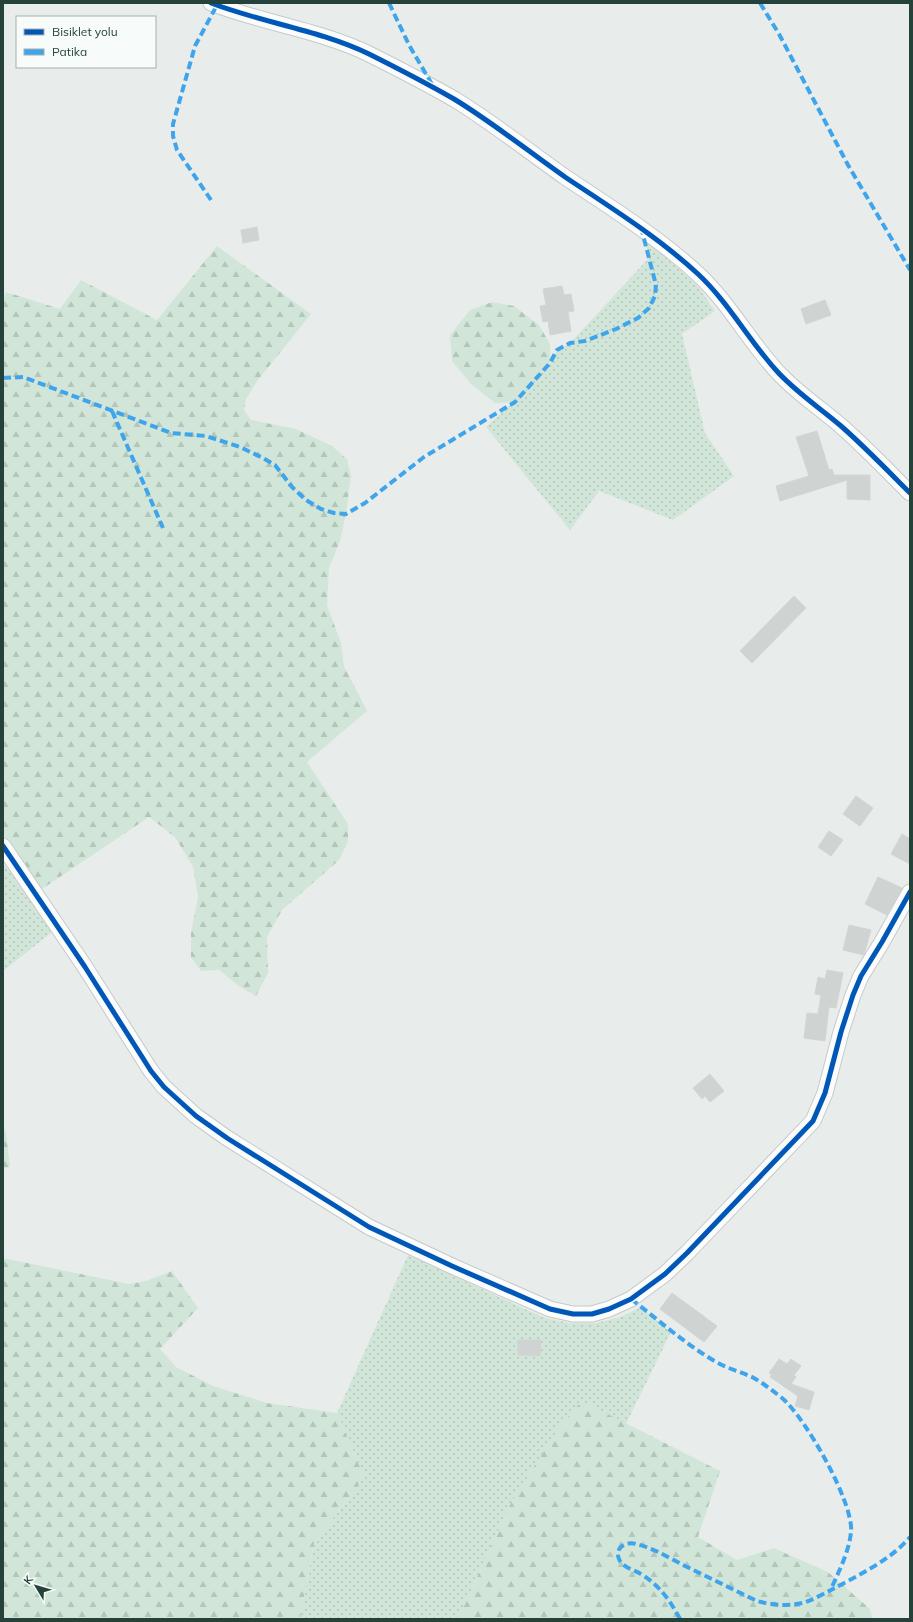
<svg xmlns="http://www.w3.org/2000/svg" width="913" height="1622" viewBox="0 0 913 1622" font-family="Mulish,sans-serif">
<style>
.green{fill:url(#green-dots)}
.forest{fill:url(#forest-firs)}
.building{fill:#cfd4d2;stroke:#d1d6d4}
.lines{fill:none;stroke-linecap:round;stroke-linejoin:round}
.minor-casing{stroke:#c5cac8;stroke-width:17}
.minor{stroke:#fcfcfc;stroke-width:15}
.quiet{stroke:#3ea4ec;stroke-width:4;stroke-dasharray:8 4;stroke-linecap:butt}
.cycleway-casing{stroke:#f7fbf9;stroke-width:8}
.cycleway{stroke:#0057b8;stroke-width:5}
</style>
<defs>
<pattern id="green-dots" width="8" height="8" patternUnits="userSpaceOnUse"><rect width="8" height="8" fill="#d1e6d8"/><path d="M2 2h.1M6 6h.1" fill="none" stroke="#b3c6ba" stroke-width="1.8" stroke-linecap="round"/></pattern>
<pattern id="forest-firs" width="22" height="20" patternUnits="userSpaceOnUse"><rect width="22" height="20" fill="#d1e6d8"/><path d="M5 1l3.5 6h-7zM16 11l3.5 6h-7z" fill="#b3c6ba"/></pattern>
</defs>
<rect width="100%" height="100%" fill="#e8edeb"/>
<g class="green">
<path d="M645,240L677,267L697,285L715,311L682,334L705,433L734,476L673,520L599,491L570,530L486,427L519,397L550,363L557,350L570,343L649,258Z"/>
<path d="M3,862L52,932L3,971Z"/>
<path d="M408,1255L545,1318L570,1323H596L621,1317L641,1307L671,1332L626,1424L582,1401L511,1503L458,1619H300L314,1544L364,1477L337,1413Z"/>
</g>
<g class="forest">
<path d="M217,246L311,314L258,380L246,399L244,410L251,420L296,429L332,446L347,459L351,476L346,514L340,541L329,568L327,605L341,643L344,666L367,711L307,762L348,824V842L339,860L282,910L267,937L268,973L256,996L240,987L219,970L201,971L191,957V933L198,897L193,867L175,837L149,817L42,889L3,835V297L6,292L60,309L81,280L157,320Z"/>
<path d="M492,302L514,306L539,325L550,344V363L515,402L495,403L471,384L452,361L450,335L470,310Z"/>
<path d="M3,1126L6,1132L10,1167L3,1168Z"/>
<path d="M3,1258L129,1284L146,1281L172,1271L198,1308L160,1349L176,1367L213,1386L267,1403L337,1413L364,1477L314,1544L300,1619H3Z"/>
<path d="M582,1401L720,1471L698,1537L737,1560L774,1548L828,1572L870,1609L872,1619H458L511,1503L561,1424Z"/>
</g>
<g class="building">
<path d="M257,227L259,240L243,243L241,230Z"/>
<path d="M562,286L564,295L571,294L574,311L568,312L571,331L550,335L548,321L543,322L540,306L546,305L543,289Z"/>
<path d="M825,300L831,315L806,324L801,309Z"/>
<path d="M817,431L829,470L832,469L834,475H870V500L847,499V480L780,501L776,486L809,476L796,437Z"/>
<path d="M794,596L806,608L752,663L740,651Z"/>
<path d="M856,796L873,808L860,826L843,814Z"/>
<path d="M829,831L843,840L831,856L818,847Z"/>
<path d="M902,834L910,839V864L891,854Z"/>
<path d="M878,877L902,888L887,915L865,904Z"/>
<path d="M849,925L871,930L864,955L843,950Z"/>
<path d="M827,970L843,973L836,1008L829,1007L825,1041L804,1038L807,1013L818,1014L821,995L815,994L818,977L825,979Z"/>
<path d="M710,1074L724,1091L710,1102L705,1096L702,1099L693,1088Z"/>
<path d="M672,1293L717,1326L704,1342L660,1309Z"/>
<path d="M518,1340H541L540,1356L518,1355Z"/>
<path d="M779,1359L787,1364L791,1359L801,1366L794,1375L796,1377L791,1384L814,1392L809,1410L795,1406L798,1396L770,1377L772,1374L769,1373Z"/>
</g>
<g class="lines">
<defs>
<g id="minor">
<path d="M211,3C263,23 319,30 369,54C397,68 426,83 454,99C492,122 528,151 565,177C610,207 658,237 698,274C728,302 748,339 775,369C794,391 819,407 841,426C865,447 887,470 910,493"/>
<path d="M3,846L85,967L151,1071L164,1087L196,1116L227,1138L369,1227L452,1266L550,1309L573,1314H592L609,1309L631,1299L665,1274L687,1253L813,1121L825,1093L841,1032L853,995L861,976L882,942L910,892"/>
</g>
</defs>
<use href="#minor" class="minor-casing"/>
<use href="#minor" class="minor"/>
<g class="quiet">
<path d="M389,3L409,45L433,86"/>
<path d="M760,3L779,34L848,165L910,270"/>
<path d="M211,200L177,150L173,136V124L195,46L217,5"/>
<path d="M3,378L23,377L171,433L206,436L240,447L263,458L275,465L292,487L306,500L321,509L334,513L346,514L365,503L424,457L515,402L550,363L557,350L570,343L585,341L616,329L638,318L649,308L655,296L656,285L642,231"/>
<path d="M112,411L163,528"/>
<path d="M631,1299C660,1321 686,1345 718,1363C729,1369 741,1372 752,1377C763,1383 772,1390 782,1398C805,1417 854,1503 851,1532C849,1552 839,1571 831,1589"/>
<path d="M680,1619C670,1600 659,1585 641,1574C634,1570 622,1567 619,1559C614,1547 627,1541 636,1544C653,1548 668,1557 683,1565C708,1577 732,1589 757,1601C772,1605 790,1607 806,1602C814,1599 823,1594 831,1590C857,1576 891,1560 910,1537"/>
</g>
<defs>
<g id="cycleway">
<path d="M211,3C263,23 319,30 369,54C397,68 426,83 454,99C492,122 528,151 565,177C610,207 658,237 698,274C728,302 748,339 775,369C794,391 819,407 841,426C865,447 887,470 910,493"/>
<path d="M3,846L85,967L151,1071L164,1087L196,1116L227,1138L369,1227L452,1266L550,1309L573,1314H592L609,1309L631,1299L665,1274L687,1253L813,1121L825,1093L841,1032L853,995L861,976L882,942L910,892"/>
</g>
</defs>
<use href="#cycleway" class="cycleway-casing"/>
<use href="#cycleway" class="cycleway"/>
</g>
<rect width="913" height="1622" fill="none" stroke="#24423a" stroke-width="8"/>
<rect x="16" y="16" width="140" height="52" fill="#f7fbf9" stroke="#a3b1ad"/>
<rect x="24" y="29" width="20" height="6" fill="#0057b8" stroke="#a3b1ad"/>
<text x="52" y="36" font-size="12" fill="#24423a">Bisiklet yolu</text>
<rect x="24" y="49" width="20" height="6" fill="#3ea4ec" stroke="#a3b1ad"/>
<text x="52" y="56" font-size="12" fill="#24423a">Patika</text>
<g transform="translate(36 1586) rotate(308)" stroke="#f7fbf9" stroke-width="3" paint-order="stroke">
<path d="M0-3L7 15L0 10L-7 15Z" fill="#24423a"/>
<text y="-6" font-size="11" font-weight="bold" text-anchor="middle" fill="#24423a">K</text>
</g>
</svg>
